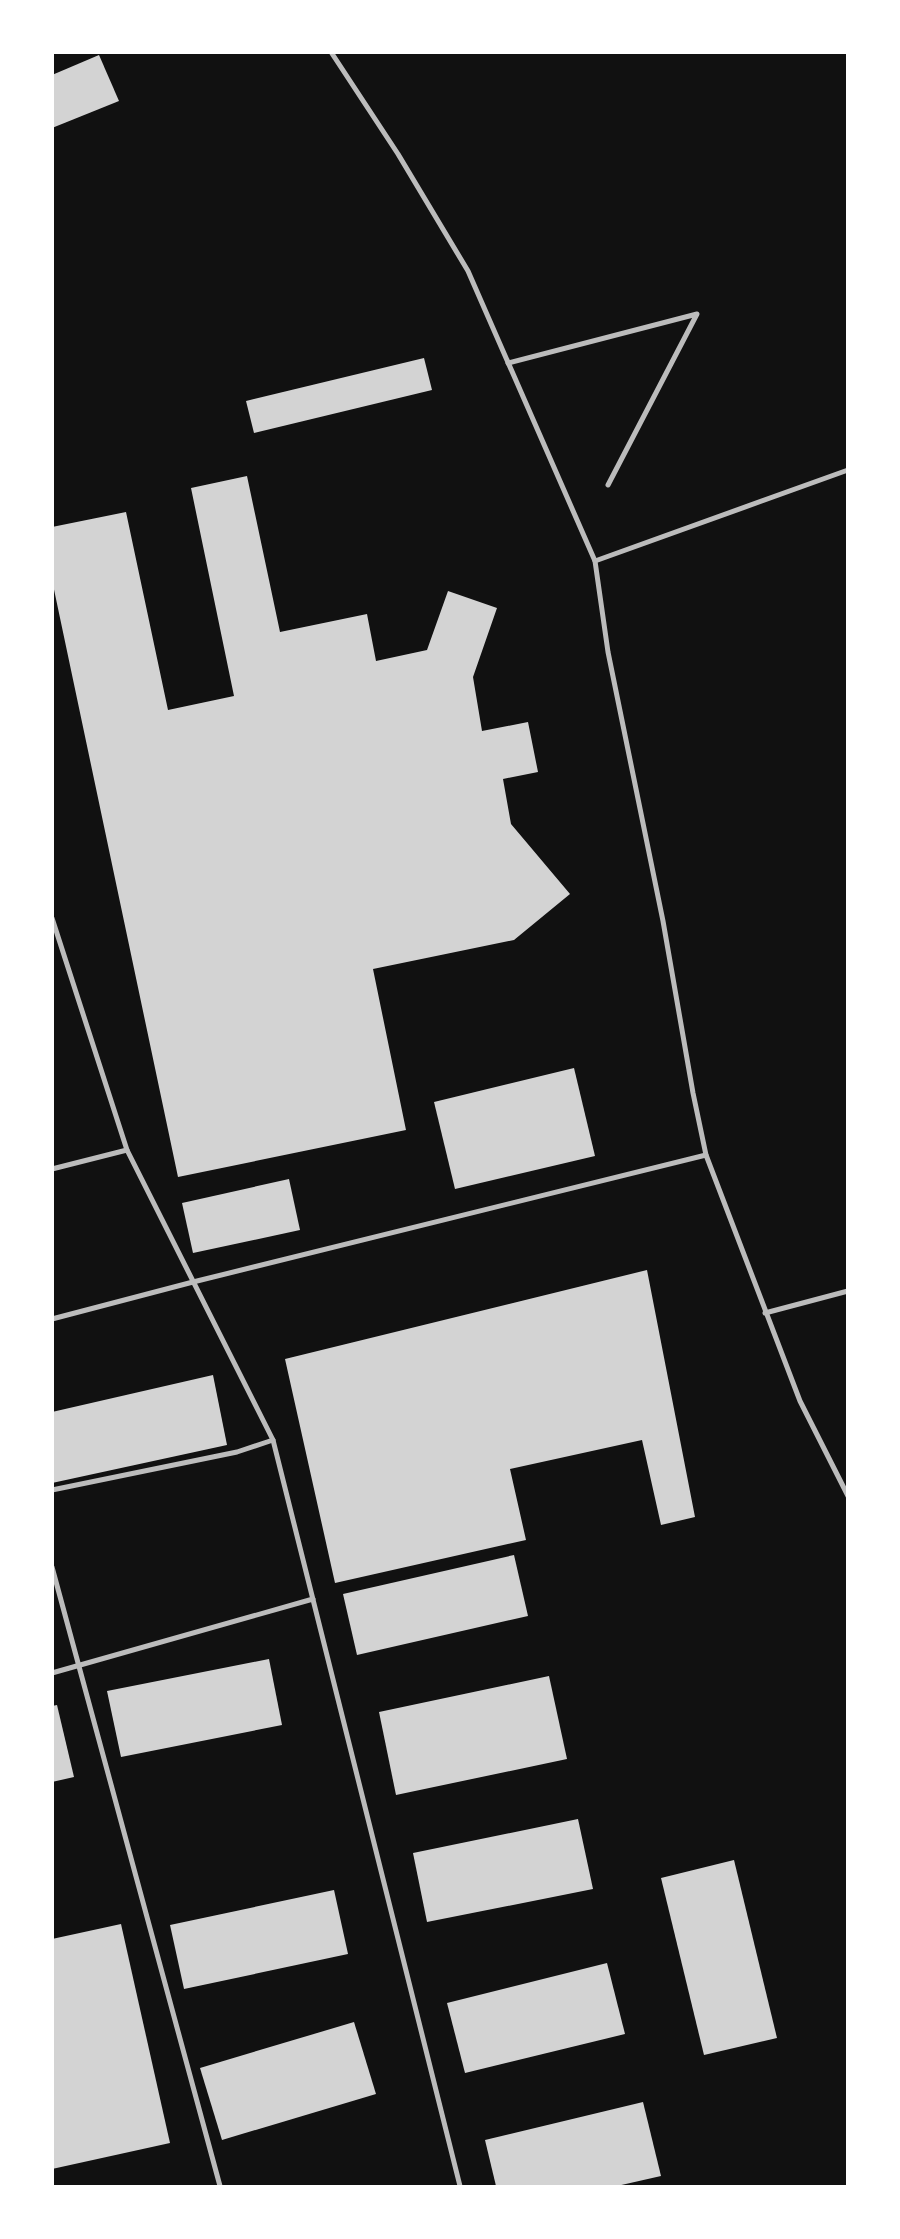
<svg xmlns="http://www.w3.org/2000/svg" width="900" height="2239" viewBox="0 0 900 2239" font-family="'DejaVu Sans',sans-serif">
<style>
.building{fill:#d3d3d3}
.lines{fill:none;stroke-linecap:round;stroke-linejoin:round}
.service{stroke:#bcbcbc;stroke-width:5}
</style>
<rect width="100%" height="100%" fill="#111"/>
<g class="building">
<path d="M99,55L119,101L52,128V75Z"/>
<path d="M424,358L432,390L254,433L246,401Z"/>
<path d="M247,476L280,632L367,614L376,661L427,650L448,591L497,608L473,677L482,731L528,722L538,772L503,779L511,824L570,894L514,940L373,969L406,1130L178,1177L52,580V527L126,512L168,710L234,696L191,488Z"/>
<path d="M574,1068L595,1156L455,1189L434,1102Z"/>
<path d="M289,1179L300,1230L193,1253L182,1203Z"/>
<path d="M647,1270L695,1517L661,1525L642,1440L510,1469L526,1540L335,1583L285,1359Z"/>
<path d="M213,1375L227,1445L52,1483V1412Z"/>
<path d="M514,1555L528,1616L357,1655L343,1594Z"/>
<path d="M269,1659L282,1725L121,1757L107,1691Z"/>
<path d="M549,1676L567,1759L396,1795L379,1712Z"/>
<path d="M57,1705L74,1777L52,1782V1706Z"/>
<path d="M578,1819L593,1889L427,1922L413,1853Z"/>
<path d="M734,1860L777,2038L704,2055L661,1878Z"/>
<path d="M334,1890L348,1954L184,1989L170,1925Z"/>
<path d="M121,1924L170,2143L52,2169V1939Z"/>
<path d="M607,1963L625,2034L465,2073L447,2003Z"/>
<path d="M354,2022L376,2094L222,2140L200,2068Z"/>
<path d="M643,2102L661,2176L617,2186H496L485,2140Z"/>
</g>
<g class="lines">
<g class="service">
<path d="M331,52L398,154L468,271L595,561L608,652L663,921L693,1093L706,1155L800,1401L848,1496"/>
<path d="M508,363L697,314L608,485"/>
<path d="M595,561L848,470"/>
<path d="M52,918L127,1150L52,1169"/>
<path d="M127,1150L273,1440L460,2186"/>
<path d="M765,1313L848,1291"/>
<path d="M52,1319L193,1282L706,1155"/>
<path d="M52,1490L237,1452L273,1440"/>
<path d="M52,1567L220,2186"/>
<path d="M52,1673L313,1599"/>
</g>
</g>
<rect width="900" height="2239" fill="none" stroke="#ffffff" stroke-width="108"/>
</svg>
